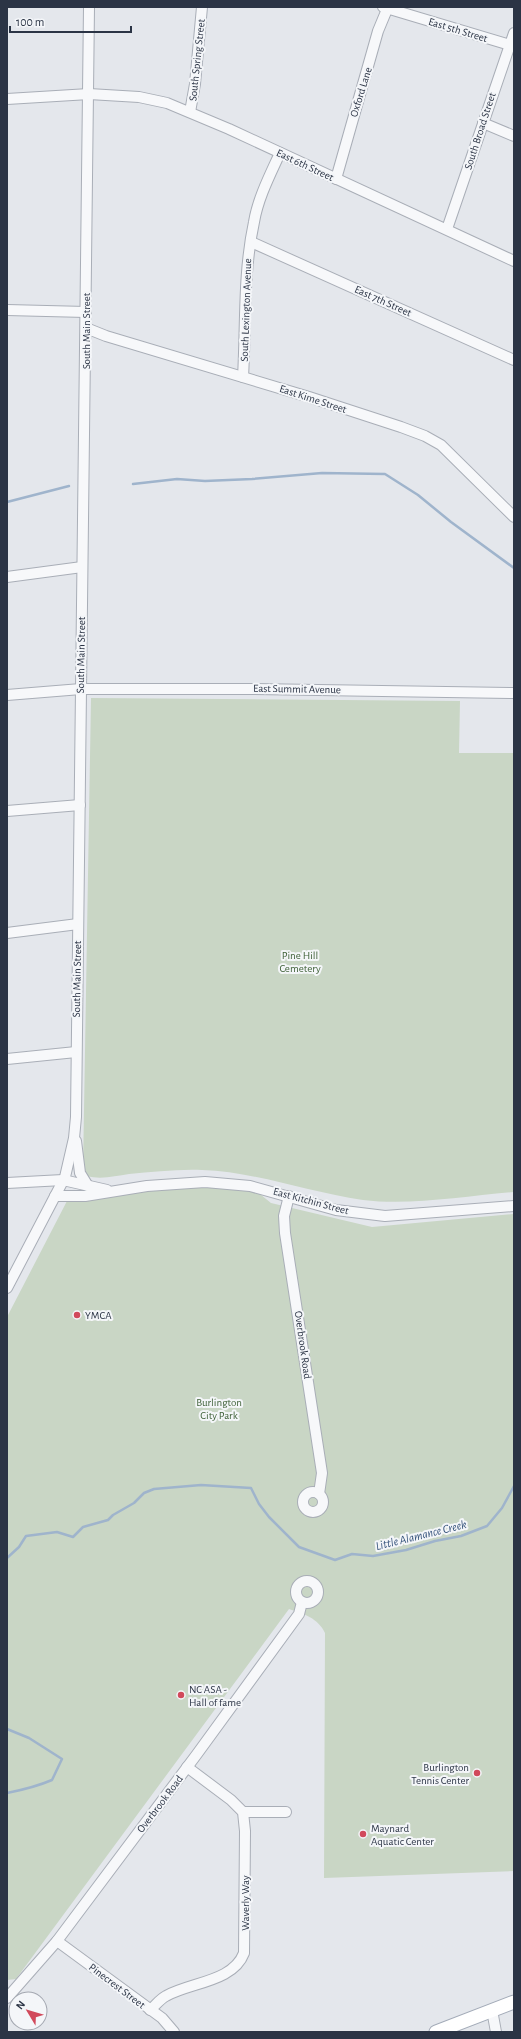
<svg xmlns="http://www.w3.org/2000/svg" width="521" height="2039" viewBox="0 0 521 2039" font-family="'Alegreya Sans',sans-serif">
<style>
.green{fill:#c9d6c5}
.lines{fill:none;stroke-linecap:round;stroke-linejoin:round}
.stream{stroke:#9fb4cc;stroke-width:2.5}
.minor-casing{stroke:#a9aeb7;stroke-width:12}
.major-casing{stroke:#a3abb8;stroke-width:15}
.minor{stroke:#f7f8fa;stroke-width:10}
.major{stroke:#fff;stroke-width:13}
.poi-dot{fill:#d1495b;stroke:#f4f6f9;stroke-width:1.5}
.labels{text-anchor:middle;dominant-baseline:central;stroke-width:4;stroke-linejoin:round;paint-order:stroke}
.street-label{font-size:11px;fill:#2b3445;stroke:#f4f6f9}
.park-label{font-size:11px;fill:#3f6138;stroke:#f4f6f9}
.poi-label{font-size:11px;fill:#2b3445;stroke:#f4f6f9;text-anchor:start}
.water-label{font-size:12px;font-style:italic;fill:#34527a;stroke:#f4f6f9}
</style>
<rect width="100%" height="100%" fill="#e4e7ec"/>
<g class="green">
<path d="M91,698L460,701L459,753H514V1192C467,1196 409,1206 363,1200C308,1192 257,1172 202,1170C178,1169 153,1172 129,1174C115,1176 101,1180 87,1176L83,1169Z"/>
<path d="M206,1183L250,1186L271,1203L372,1227L514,1214V1871L324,1878L325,1633C318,1618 304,1614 289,1609L16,1979L7,1980V1317L67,1201L99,1198L107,1193Z"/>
</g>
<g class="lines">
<g class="stream">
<path d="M133,484L177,479L205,481L252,479L322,473L385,474L418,495L451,522L514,568"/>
<path d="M7,502L69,486"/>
<path d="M7,1558L19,1547L26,1536L57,1532L73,1537L83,1527L108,1520L113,1515L134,1503L144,1493L154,1489L201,1485L251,1488L259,1504L269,1517L299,1547L335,1560L352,1554L373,1556L406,1550L435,1541L461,1536L487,1526L502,1508L514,1486"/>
<path d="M7,1729L29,1738L62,1759L52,1780C38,1786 22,1790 7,1793"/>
</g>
<defs>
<g id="minor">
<path d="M383,7L510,45"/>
<path d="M7,99L89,94L139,97L167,103L229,129L514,261"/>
<path d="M190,112L195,84L202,7"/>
<path d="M483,123L514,136"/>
<path d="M336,179L378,31L388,7"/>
<path d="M447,229L514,33"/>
<path d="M251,242L514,360"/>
<path d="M7,310L86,312"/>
<path d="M86,328L106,336L309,397L401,427L425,436L441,445L514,517"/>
<path d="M243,377C246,325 243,273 254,222C258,198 270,175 280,153"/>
<path d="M7,577L82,567"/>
<path d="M7,695L81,689H254L514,693"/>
<path d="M7,811L80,805"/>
<path d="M7,933L78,924"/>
<path d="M7,1059L76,1052"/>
<path d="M76,1141L80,1173L88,1186"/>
<path d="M7,1183L63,1180L107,1190"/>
<path d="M55,1196H85L147,1186L205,1182L250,1186L336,1210L385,1216L514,1206"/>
<path d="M289,1196L284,1216L285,1233L322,1473L319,1494"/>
<path d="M7,1288L65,1177L74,1138L76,1117L89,7"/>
<circle cx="313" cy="1502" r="10"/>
<circle cx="307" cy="1592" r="11"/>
<path d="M243,1812H286"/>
<path d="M57,1941L162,2018L174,2032"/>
<path d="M7,1998L57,1941L197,1754L299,1614L302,1602"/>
<path d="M150,2010C155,2006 160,1999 166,1996C191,1982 233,1982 244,1953L245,1831L243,1812L231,1800L187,1767"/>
<path d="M492,2010L496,2032"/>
</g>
<path id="major" d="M436,2032L514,2002"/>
</defs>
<use href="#minor" class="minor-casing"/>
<use href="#major" class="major-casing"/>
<use href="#minor" class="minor"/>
<use href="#major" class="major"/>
</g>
<g class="poi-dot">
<circle cx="77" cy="1315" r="4"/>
<circle cx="181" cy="1695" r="4"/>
<circle cx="477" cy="1773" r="4"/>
<circle cx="363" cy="1834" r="4"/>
</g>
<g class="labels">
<g class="street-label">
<text transform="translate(458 30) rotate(17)">East 5th Street</text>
<text transform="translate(197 60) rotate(-84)">South Spring Street</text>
<text transform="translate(361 92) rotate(-73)">Oxford Lane</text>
<text transform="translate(480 131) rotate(-72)">South Broad Street</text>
<text transform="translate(305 165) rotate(25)">East 6th Street</text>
<text transform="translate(383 301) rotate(24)">East 7th Street</text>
<text transform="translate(246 310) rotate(-88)">South Lexington Avenue</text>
<text transform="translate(86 331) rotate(-90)">South Main Street</text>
<text transform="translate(313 399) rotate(18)">East Kime Street</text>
<text transform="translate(81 655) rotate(-89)">South Main Street</text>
<text transform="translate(297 689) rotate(1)">East Summit Avenue</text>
<text transform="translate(77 979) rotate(-89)">South Main Street</text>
<text transform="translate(311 1201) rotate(15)">East Kitchin Street</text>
<text transform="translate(303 1345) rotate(82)">Overbrook Road</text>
<text transform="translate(160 1804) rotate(-53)">Overbrook Road</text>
<text transform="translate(245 1903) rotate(-90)">Waverly Way</text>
<text transform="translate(117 1986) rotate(37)">Pinecrest Street</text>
</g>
<g class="park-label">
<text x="300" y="955">Pine Hill<tspan x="300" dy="13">Cemetery</tspan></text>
<text x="219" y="1402">Burlington<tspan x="219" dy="13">City Park</tspan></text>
</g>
<g class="poi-label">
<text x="85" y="1315">YMCA</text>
<text x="189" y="1689">NC ASA -<tspan x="189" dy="13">Hall of fame</tspan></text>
<text x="469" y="1767" text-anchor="end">Burlington<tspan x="469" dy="13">Tennis Center</tspan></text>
<text x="371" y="1828">Maynard<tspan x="371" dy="13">Aquatic Center</tspan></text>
</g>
<g class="water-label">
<text transform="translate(421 1535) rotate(-14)">Little Alamance Creek</text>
</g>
</g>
<rect width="521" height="2039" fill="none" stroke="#2b3445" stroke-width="16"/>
<g transform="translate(28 2011) rotate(308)"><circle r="19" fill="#f4f6f9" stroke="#a4a8b1"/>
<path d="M0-3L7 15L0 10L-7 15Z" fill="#d1495b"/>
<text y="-6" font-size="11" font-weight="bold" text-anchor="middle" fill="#2b3445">N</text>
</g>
<path d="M10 26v6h121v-6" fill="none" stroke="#2b3445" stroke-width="2"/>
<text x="16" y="26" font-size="12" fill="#2b3445" stroke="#f4f6f9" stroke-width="3" paint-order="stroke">100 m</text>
</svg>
